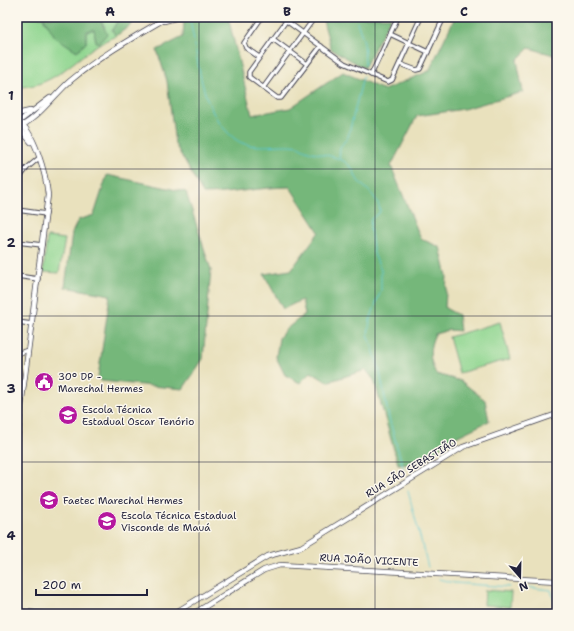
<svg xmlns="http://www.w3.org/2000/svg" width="574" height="631" viewBox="0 0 574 631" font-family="'Shantell Sans',sans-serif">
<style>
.green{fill:#90d690;stroke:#597c66}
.forest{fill:#74b77a;stroke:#4b6c5a}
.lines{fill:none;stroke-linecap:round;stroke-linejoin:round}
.stream{stroke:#5ac7d0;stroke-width:1}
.minor-casing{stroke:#403f4e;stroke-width:5.5}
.major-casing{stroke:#403f4e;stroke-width:6}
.minor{stroke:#fff;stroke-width:3.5}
.major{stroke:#fff;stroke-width:4.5}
.grid{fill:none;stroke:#22223b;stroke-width:1;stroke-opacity:0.55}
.labels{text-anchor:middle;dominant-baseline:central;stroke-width:3;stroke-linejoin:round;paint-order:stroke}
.poi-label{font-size:10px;fill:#22223b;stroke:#fbf7ec;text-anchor:start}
.street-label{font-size:10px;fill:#22223b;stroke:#fbf7ec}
.neatline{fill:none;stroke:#22223b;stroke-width:1.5}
.grid-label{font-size:13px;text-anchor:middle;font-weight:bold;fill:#22223b}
</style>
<rect width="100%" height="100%" fill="#fbf7ec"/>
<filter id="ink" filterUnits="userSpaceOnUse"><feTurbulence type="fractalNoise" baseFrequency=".025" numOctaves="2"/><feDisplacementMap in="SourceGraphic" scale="8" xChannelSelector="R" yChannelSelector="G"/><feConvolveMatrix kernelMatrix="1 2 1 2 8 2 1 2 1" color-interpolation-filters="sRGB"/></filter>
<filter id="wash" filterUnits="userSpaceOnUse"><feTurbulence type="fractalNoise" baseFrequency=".012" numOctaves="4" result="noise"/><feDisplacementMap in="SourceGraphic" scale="16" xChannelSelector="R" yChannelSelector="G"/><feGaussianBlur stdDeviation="0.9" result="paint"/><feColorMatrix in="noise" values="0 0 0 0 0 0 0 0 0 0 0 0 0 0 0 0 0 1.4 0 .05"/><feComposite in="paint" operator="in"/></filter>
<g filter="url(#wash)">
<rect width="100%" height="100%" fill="#e9e1bd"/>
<g class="green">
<path d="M17,17H43L45,22L77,51L86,43V32L94,29L96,42L105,27L99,17H120L112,30L116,36C109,39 102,42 96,46C70,63 51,88 17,87Z"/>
<path d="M47,237L65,239L59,273L43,272Z"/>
<path d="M500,322L510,359L459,373L449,337Z"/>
<path d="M485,590L511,592L510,607L484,605Z"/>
</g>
<g class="forest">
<path d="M43,17H99L107,34L99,43L96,42L94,29L86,32V43L77,51L55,37Z"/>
<path d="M120,17H138L131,25L116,36L112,30Z"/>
<path d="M193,17H228L252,115L290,108L343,72L384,90L429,71L455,17H554L557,26V56L529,48L517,60L523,92L464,109L417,116L391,166L421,239L440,247L447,276L445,308L458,315L460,331L449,330L435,334C428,349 429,359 436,374L461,381L485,400L489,421L456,437L414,465L398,464L374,380L366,370L327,382L311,372L300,383L285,375L276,357L279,338L285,330L305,314L302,300L283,309L264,274L291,270L319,232L290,187C260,187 233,194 203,194L175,144L167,81L157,50L183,37L184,21Z"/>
<path d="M322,17H391L364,68L331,49Z"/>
<path d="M107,175L186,192L211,270L203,359L183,389L101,381L98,377L110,295L65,287L72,233L78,220L94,215Z"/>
</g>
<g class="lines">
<g class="stream">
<path d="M189,17C200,58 197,109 235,139C252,152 278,142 298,146C302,148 307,151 312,152C324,155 339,156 349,165C354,169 355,178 360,183C368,190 380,200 380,212L371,219L370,228L374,254L381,270V290L370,320L368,334L379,368L389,418L404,471"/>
<path d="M357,22L364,42L365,65"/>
<path d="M339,159L340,147L348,137L363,77"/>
<path d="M408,491L428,567"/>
<path d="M439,579L454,583L509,587"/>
<path d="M524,587L551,590L555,603L554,614"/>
</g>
</g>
</g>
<g filter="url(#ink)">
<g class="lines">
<defs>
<g id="minor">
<path d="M281,17L344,63L388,82L392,80L421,17"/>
<path d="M289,17L249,72V77L277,98H281L321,46"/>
<path d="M390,34L428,52"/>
<path d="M273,39L307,64"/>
<path d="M259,57L246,48L244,43L262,17"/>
<path d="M400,64L416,70L420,69L444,17"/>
<path d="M371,75L398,17"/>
<path d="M263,88L315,17"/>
<path d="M17,181L27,168L39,158"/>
<path d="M17,210L46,214"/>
<path d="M17,242L42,245"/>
<path d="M17,276L38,279"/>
<path d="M17,322L32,324"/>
<path d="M17,354L28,350"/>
</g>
<g id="major">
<path d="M164,21L179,17"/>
<path d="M17,114L30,111"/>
<path d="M17,120C35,131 46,176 48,195L17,438"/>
<path d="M17,123L50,98"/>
<path d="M18,126L31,142"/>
<path d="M17,128C38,119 53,96 70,81C100,56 134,37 168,17"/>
<path d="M17,611L44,614"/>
<path d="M173,614L268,556L301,547L463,447L557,414"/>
<path d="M193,614L264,570L280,565L557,581"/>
</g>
</defs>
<use href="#minor" class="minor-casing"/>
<use href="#major" class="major-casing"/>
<use href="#minor" class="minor"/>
<use href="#major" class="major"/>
</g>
</g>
<path class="grid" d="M199,17V614M375,17V614M17,169H557M17,316H557M17,462H557"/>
<defs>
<symbol id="civic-disc" viewBox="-11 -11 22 22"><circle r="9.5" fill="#b5179e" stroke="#fbf7ec"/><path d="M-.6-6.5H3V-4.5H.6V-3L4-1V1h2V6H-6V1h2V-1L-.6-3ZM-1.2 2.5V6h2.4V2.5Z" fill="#fff"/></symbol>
<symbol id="university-disc" viewBox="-11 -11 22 22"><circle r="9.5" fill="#b5179e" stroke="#fbf7ec"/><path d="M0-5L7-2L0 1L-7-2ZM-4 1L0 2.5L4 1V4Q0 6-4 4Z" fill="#fff"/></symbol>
<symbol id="school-disc" viewBox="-11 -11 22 22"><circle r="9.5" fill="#b5179e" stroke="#fbf7ec"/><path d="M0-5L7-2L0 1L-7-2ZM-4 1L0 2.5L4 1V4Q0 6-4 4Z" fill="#fff"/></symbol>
</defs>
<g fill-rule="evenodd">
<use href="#civic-disc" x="33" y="371" width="22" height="22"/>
<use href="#university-disc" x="57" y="404" width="22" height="22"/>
<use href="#school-disc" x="38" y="489" width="22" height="22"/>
<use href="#university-disc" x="96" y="510" width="22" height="22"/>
</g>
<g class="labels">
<g class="poi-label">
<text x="58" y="376">30º DP -<tspan x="58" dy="12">Marechal Hermes</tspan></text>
<text x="82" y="409">Escola Técnica<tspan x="82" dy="12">Estadual Oscar Tenório</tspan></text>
<text x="63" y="500">Faetec Marechal Hermes</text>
<text x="121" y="515">Escola Técnica Estadual<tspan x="121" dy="12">Visconde de Mauá</tspan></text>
</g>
<g class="street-label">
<text transform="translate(411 468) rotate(-31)">RUA SÃO SEBASTIÃO</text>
<text transform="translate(369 560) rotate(3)">RUA JOÃO VICENTE</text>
</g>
</g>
<rect width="574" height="631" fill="none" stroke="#fbf7ec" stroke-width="44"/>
<g transform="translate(520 577) rotate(160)" stroke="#fbf7ec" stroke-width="3" paint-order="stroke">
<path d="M0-3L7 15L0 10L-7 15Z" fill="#22223b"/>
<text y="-6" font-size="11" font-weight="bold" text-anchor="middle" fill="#22223b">N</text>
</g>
<path d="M36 589v6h111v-6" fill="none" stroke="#22223b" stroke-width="2"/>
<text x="42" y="589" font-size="12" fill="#22223b" stroke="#fbf7ec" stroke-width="3" paint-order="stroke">200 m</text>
<rect x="22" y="22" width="530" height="587" class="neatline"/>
<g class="grid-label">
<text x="110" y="16">A</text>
<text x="287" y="16">B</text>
<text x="464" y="16">C</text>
<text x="11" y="100">1</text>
<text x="11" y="247">2</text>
<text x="11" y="393">3</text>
<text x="11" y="540">4</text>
</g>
</svg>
